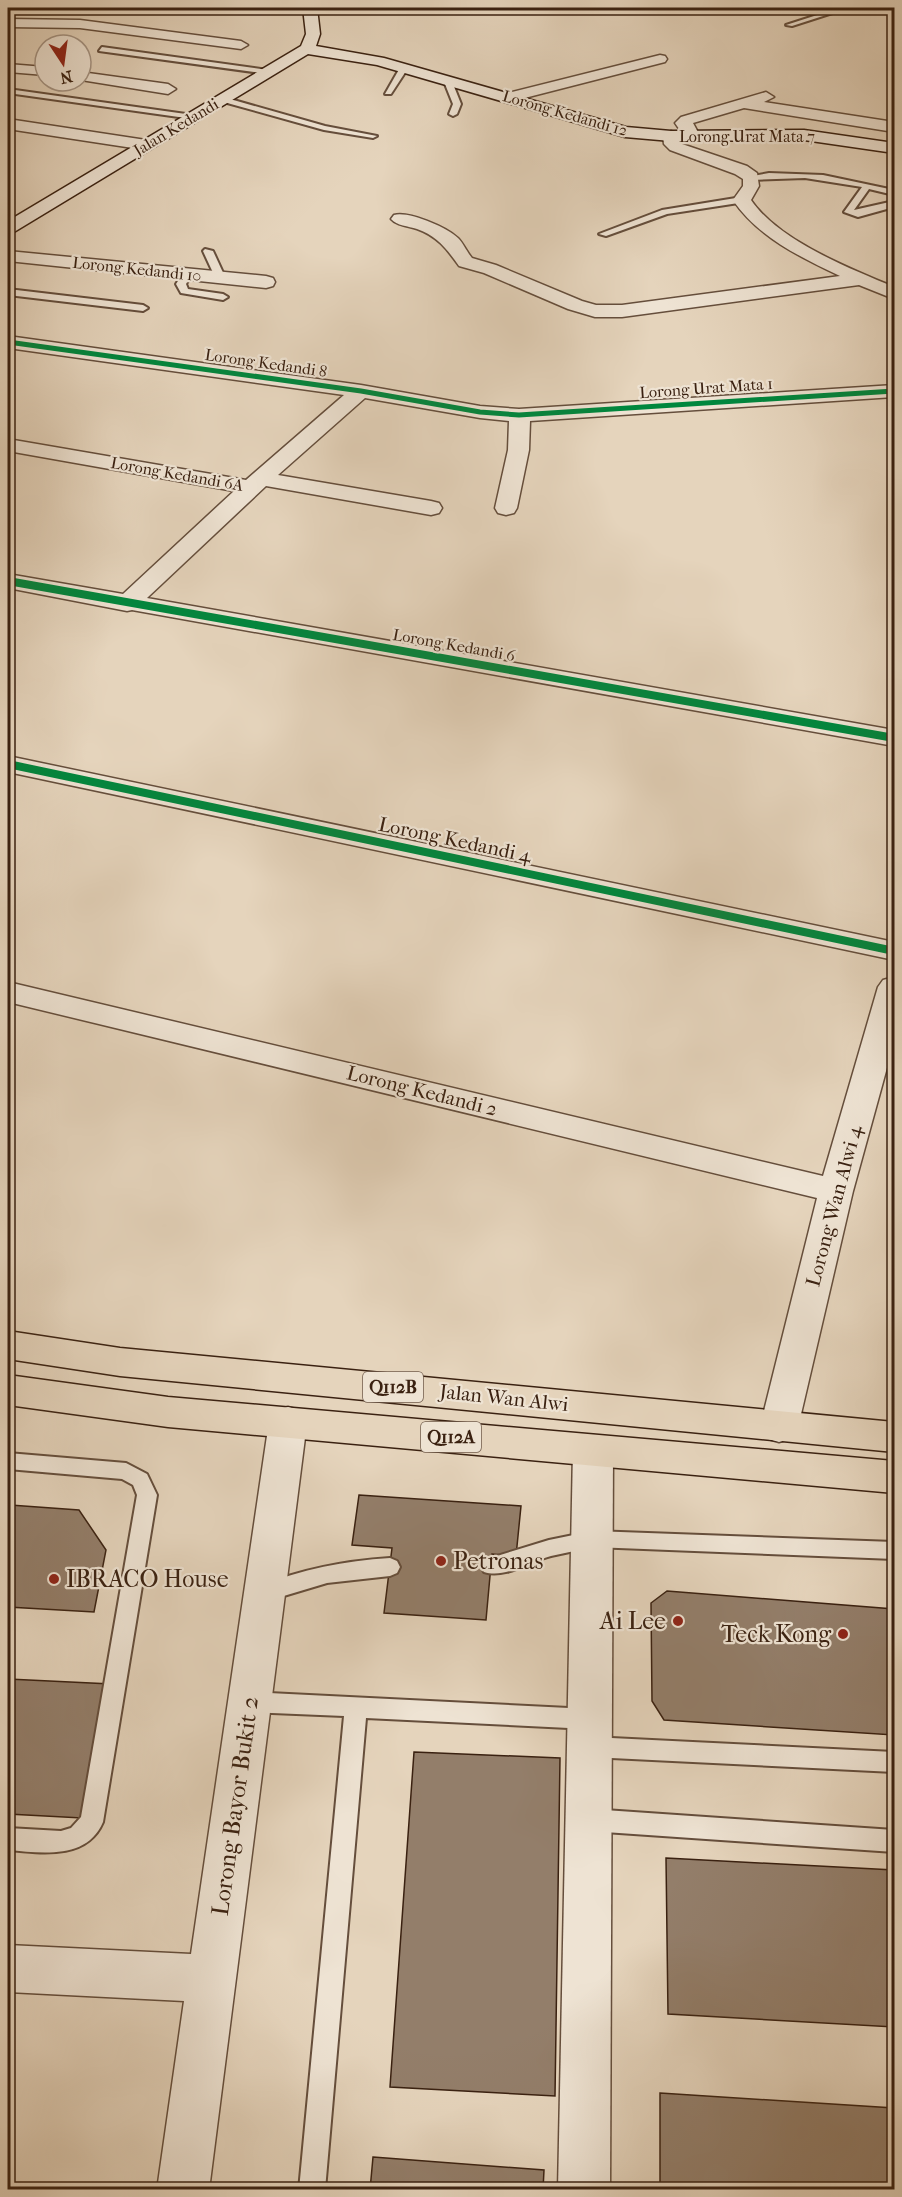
<svg xmlns="http://www.w3.org/2000/svg" width="902" height="2197" viewBox="0 0 902 2197" font-family="'IM FELL French Canon',serif">
<style>
.building{fill:#937e6a;stroke:#3a2111;stroke-width:1.5}
.lines{fill:none;stroke-linecap:round;stroke-linejoin:round}
.lane-casing{stroke:#654e3c;stroke-width:4}
.street-casing{stroke:#654e3c;stroke-width:3}
.secondary-casing{stroke:#3a2111;stroke-width:3}
.primary-casing{stroke:#3a2111;stroke-width:3}
.lane{fill:#eee3d3;fill-rule:evenodd}
.street{fill:#eee3d3;fill-rule:evenodd}
.secondary{fill:#eee3d3;fill-rule:evenodd}
.primary{fill:#e5d4bc;fill-rule:evenodd}
.cycleway-far1-casing{stroke:#eee3d3;stroke-width:8}
.cycleway-casing{stroke:#eee3d3;stroke-width:10}
.cycleway-far1{stroke:#00873e;stroke-width:5}
.cycleway{stroke:#00873e;stroke-width:8}
.poi-dot{fill:#8f2418;stroke:#eee3d3;stroke-width:2}
.labels{text-anchor:middle;dominant-baseline:central;stroke-width:4.5;stroke-linejoin:round;paint-order:stroke}
.far-street-label{font-size:16px;fill:#3a2111;stroke:#eee3d3}
.shield{fill:#eee3d3;stroke:#705b4b;stroke-width:1.5}
.shield-label{font-size:18px;font-weight:bold;fill:#3a2111}
.street-label{font-size:20px;fill:#3a2111;stroke:#eee3d3}
.near-poi-label{font-size:24px;fill:#3a2111;stroke:#eee3d3;text-anchor:start}
.near-street-label{font-size:24px;fill:#3a2111;stroke:#eee3d3}
</style>
<rect width="100%" height="100%" fill="#e5d4bc"/>
<filter id="stains"><feTurbulence type="fractalNoise" baseFrequency=".00333" numOctaves="4"/><feColorMatrix values="0 0 0 0 .2 0 0 0 0 .09 0 0 0 0 .02 0 0 0 .5 -.17"/></filter>
<radialGradient id="worn" r=".72"><stop offset=".6" stop-color="#630" stop-opacity="0"/><stop offset="1" stop-color="#630" stop-opacity=".3"/></radialGradient>
<g class="building">
<path d="M359,1495L521,1506L516,1556L492,1554L486,1620L384,1613L392,1548L352,1545Z"/>
<path d="M10,1505L79,1510L106,1550L94,1612L8,1607V1514Z"/>
<path d="M667,1591L894,1609V1735L664,1720L652,1701L651,1603Z"/>
<path d="M8,1679L111,1684L82,1818L8,1814Z"/>
<path d="M414,1752L560,1758L555,2096L390,2087Z"/>
<path d="M666,1858L894,1870V2027L668,2014Z"/>
<path d="M660,2093L894,2108V2190H660Z"/>
<path d="M373,2157L544,2170L543,2190H370Z"/>
</g>
<g class="lines">
<defs>
<g id="lane">
<path d="M205,8H311L312,9L309,11L219,12Z"/>
<path d="M839,8H848L792,26L786,25Z"/>
<path d="M102,47L268,70L272,72L268,74L99,51Z"/>
<path d="M401,66L408,68L391,94H385Z"/>
<path d="M447,77L451,79L461,104L457,114L453,116L449,114L453,104L443,79Z"/>
<path d="M8,89L193,115L197,117L193,119L8,93Z"/>
<path d="M223,97L325,126L377,136L373,138L324,130L220,101L219,99Z"/>
<path d="M769,173L823,175L894,190V195L869,189L854,210L894,201V207L858,217L844,212L862,187L805,178L751,180L747,177Z"/>
<path d="M742,197L746,200L745,202L667,214L606,236L599,234L662,210Z"/>
<path d="M205,249L213,251L225,277L223,279L215,277L203,251Z"/>
<path d="M187,271L192,274L186,284L188,289L223,294L228,297L223,300L181,293L176,284L184,272Z"/>
<path d="M8,289L143,305L148,308L143,311L8,295Z"/>
<path d="M8,1453L126,1463L147,1474L157,1495L103,1822C87,1860 42,1853 8,1850V1828L61,1831L71,1828L81,1817L137,1495L133,1485L122,1479L8,1469Z"/>
<path d="M593,1531L894,1542V1559L593,1547C579,1550 565,1553 551,1556C531,1561 505,1579 484,1572L481,1566L484,1560L549,1540Z"/>
<path d="M390,1558L397,1561L400,1567L397,1573L390,1576L327,1583L267,1601L260,1598L257,1592L260,1586C302,1569 344,1561 390,1558Z"/>
<path d="M250,1692L589,1709L597,1712L600,1719L597,1726L589,1729L366,1718L325,2190H299L344,1716L250,1712L242,1709L239,1702L242,1695Z"/>
<path d="M591,1737L894,1752V1772L591,1757L583,1754L580,1747L583,1740Z"/>
<path d="M590,1809L894,1830V1852L590,1831L582,1827L579,1820L582,1813Z"/>
</g>
<g id="street">
<path d="M8,19L80,20L241,41L248,45L241,49L80,28L8,27Z"/>
<path d="M660,55L665,56L667,59L665,62L509,102L501,97L504,94Z"/>
<path d="M8,64L45,67V75L8,72Z"/>
<path d="M81,72L168,84L176,89L168,94L81,80Z"/>
<path d="M766,92L774,97L764,102L894,122V132L744,108L693,123L700,136L692,141L686,139L675,123L681,117Z"/>
<path d="M8,119L146,140L154,145L146,150L8,129Z"/>
<path d="M671,131L677,133L682,144L747,166L757,173L759,186L751,200C779,241 849,268 894,287V299L859,285L622,317H595L568,309L484,273L459,266C447,249 437,236 417,229C408,226 397,226 391,219L394,215C409,211 446,227 458,238C463,243 467,252 472,258L496,265L582,301L596,305H622L840,276C800,257 758,237 733,200L743,186V179L735,174L670,150L664,144L663,136Z"/>
<path d="M8,251L266,276L273,278L275,282L273,286L266,288L8,261Z"/>
<path d="M8,336L361,385L480,406L519,409L894,385V397L530,421L529,450L517,508L514,513L506,515L498,513L495,508L508,450L509,421L480,418L365,398L278,475L431,501L439,503L442,508L439,513L431,515L266,486L147,598L894,730V746L132,610L127,611L8,588V574L123,594L234,491L8,451V439L246,480L344,395L8,348Z"/>
<path d="M8,756L894,942V960L8,772Z"/>
<path d="M894,977V1042L853,1191L798,1427L793,1438L779,1442L765,1438L760,1427L817,1198L8,1002V982L823,1176L878,987L883,980Z"/>
<path d="M288,1407L302,1411L307,1422L209,2190H157L184,2001L8,1992V1945L191,1954L269,1422L274,1411Z"/>
<path d="M593,1435L607,1440L613,1451L610,2190H558L573,1451L579,1440Z"/>
</g>
<path id="secondary" d="M303,8H317L320,34L316,46L384,58L626,127L671,131L804,130L894,143V153L804,140L671,141L625,137L377,65L308,54L14,232L8,233V221L301,46L306,34Z"/>
<g id="primary">
<path d="M8,1331L120,1348L894,1422V1452L120,1376L8,1359Z"/>
<path d="M8,1375L168,1397L894,1461V1493L168,1427L8,1405Z"/>
</g>
</defs>
<use href="#lane" class="lane-casing"/>
<use href="#street" class="street-casing"/>
<use href="#secondary" class="secondary-casing"/>
<use href="#primary" class="primary-casing"/>
<use href="#lane" class="lane"/>
<use href="#street" class="street"/>
<use href="#secondary" class="secondary"/>
<use href="#primary" class="primary"/>
<defs>
<path id="cycleway-far1" d="M8,342L361,391L480,412L519,415L894,391"/>
<g id="cycleway">
<path d="M8,581L894,738"/>
<path d="M8,764L894,951"/>
</g>
</defs>
<use href="#cycleway-far1" class="cycleway-far1-casing"/>
<use href="#cycleway" class="cycleway-casing"/>
<use href="#cycleway-far1" class="cycleway-far1"/>
<use href="#cycleway" class="cycleway"/>
</g>
<g class="poi-dot">
<circle cx="441" cy="1561" r="6"/>
<circle cx="54" cy="1579" r="6"/>
<circle cx="678" cy="1621" r="6"/>
<circle cx="843" cy="1634" r="6"/>
</g>
<g class="labels">
<g class="far-street-label">
<text transform="translate(565 113) rotate(16)">Lorong Kedandi 12</text>
<text transform="translate(176 127) rotate(-31)">Jalan Kedandi</text>
<text x="747" y="136">Lorong Urat Mata 7</text>
<text transform="translate(137 269) rotate(6)">Lorong Kedandi 10</text>
<text transform="translate(266 363) rotate(8)">Lorong Kedandi 8</text>
<text transform="translate(706 388) rotate(-4)">Lorong Urat Mata 1</text>
<text transform="translate(177 474) rotate(10)">Lorong Kedandi 6A</text>
<text transform="translate(454 645) rotate(10)">Lorong Kedandi 6</text>
</g>
<g class="shield">
<rect x="363" y="1372" width="60" height="30" rx="4.5"/>
<rect x="421" y="1422" width="60" height="30" rx="4.5"/>
</g>
<g class="shield-label">
<text x="393" y="1387">Q112B</text>
<text x="451" y="1437">Q112A</text>
</g>
<g class="street-label">
<text transform="translate(455 840) rotate(12)">Lorong Kedandi 4</text>
<text transform="translate(422 1091) rotate(14)">Lorong Kedandi 2</text>
<text transform="translate(834 1206) rotate(-75)">Lorong Wan Alwi 4</text>
<text transform="translate(504 1398) rotate(6)">Jalan Wan Alwi</text>
</g>
<g class="near-poi-label">
<text x="453" y="1561">Petronas</text>
<text x="66" y="1579">IBRACO House</text>
<text x="666" y="1621" text-anchor="end">Ai Lee</text>
<text x="831" y="1634" text-anchor="end">Teck Kong</text>
</g>
<g class="near-street-label">
<text transform="translate(235 1806) rotate(-82)">Lorong Bayor Bukit 2</text>
</g>
</g>
<rect width="902" height="2197" fill="none" stroke="#e5d4bc" stroke-width="30"/>
<rect x="9" y="9" width="884" height="2179" fill="none" stroke="#3a2111" stroke-width="3"/>
<rect x="15" y="15" width="872" height="2167" fill="none" stroke="#3a2111" stroke-width="1.5"/>
<g transform="translate(63 63) rotate(167)"><circle r="28" fill="#eee3d3" stroke="#a69585" stroke-width="1.5"/>
<path d="M0-4.5L10 22L0 15L-10 22Z" fill="#8f2418"/>
<text y="-9" font-size="16" font-weight="bold" text-anchor="middle" fill="#3a2111">N</text>
</g>
<rect width="100%" height="100%" filter="url(#stains)"/>
<rect width="100%" height="100%" fill="url(#worn)"/>
</svg>
